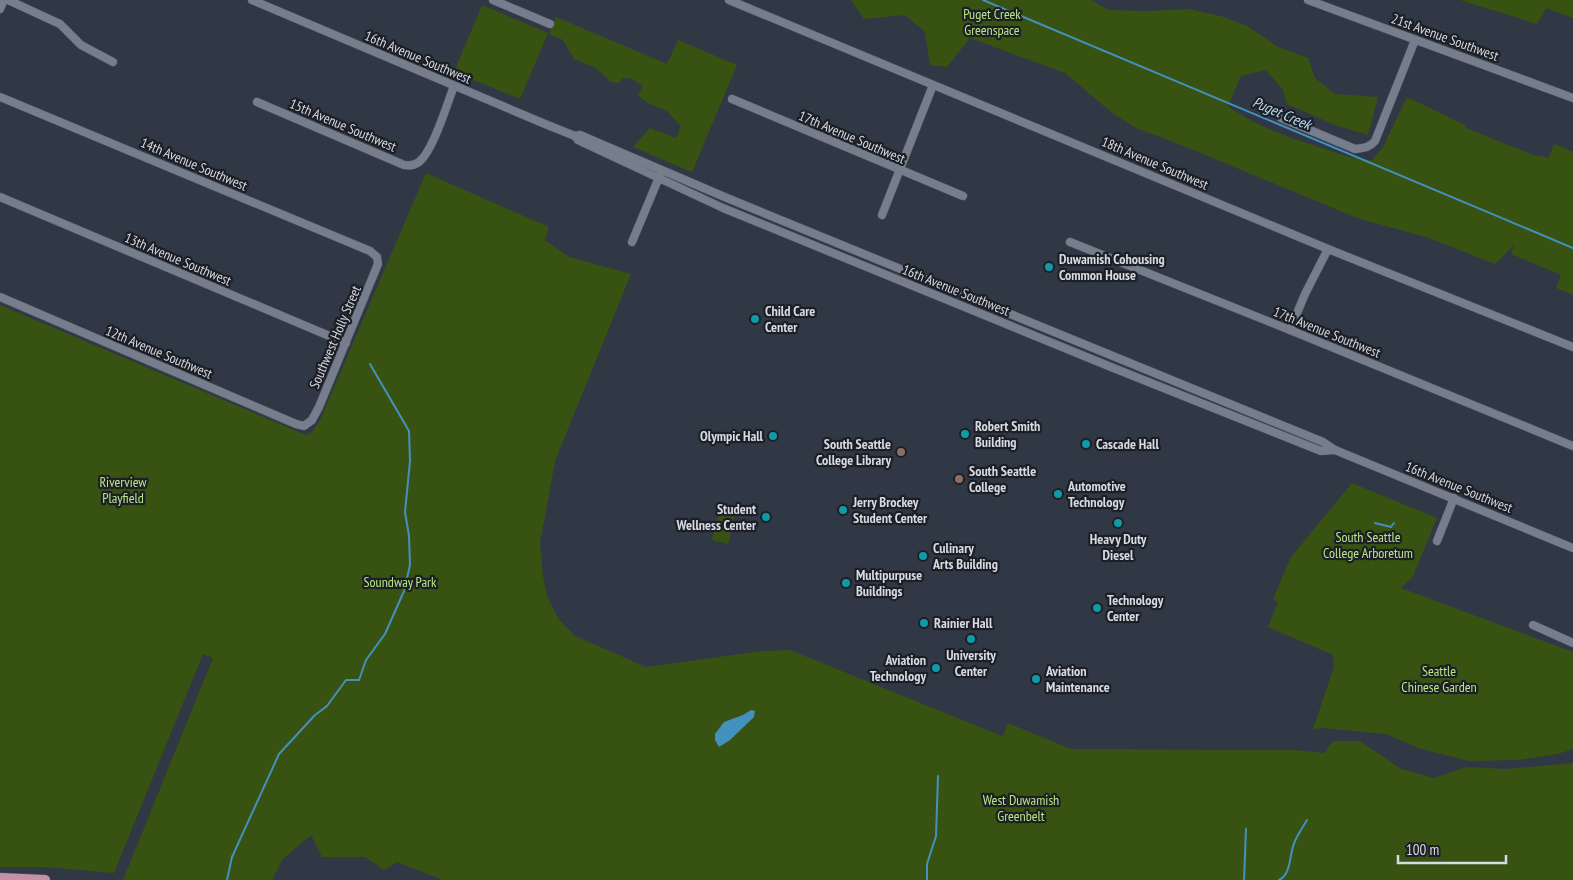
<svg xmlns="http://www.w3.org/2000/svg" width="1573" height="880" viewBox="0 0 1573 880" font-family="'PT Sans Narrow',sans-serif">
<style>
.green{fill:#385212}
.water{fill:#4291be}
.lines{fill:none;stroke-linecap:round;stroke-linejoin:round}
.stream{stroke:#4291be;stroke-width:2}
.minor-casing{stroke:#4e535e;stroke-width:9}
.major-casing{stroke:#4e535e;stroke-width:11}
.minor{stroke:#767d8c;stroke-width:8}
.major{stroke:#c392a5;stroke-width:10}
.culture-dot{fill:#0f9aa8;stroke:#1c1f25;stroke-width:2}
.education-dot{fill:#8d6e63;stroke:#1c1f25;stroke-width:2}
.labels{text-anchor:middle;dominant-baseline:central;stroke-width:4.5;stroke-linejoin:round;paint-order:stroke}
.park-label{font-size:14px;fill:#b9e686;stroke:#1c1f25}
.street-label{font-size:14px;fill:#d6dae2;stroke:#1c1f25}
.poi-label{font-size:14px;font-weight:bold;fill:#d6dae2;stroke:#1c1f25;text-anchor:start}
.water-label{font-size:15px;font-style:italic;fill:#b6dcf5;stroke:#1c1f25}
</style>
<rect width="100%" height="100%" fill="#313845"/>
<g class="green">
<path d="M851,0H1091L1108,10L1148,11L1189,9L1224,17L1247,26L1278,47L1308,58L1315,78L1335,94L1378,97L1368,135L1335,125L1287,104L1283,90L1266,70L1241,76L1228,106C1255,126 1288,137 1319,147C1337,153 1353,160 1372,160L1383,147L1407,97L1465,125L1466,128L1533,155L1547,157L1548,159L1554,144L1573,152V295L1556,288L1561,275L1511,254L1514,245L1495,264L1429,238L1357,218L1179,144L1138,129L1112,113L1065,73L970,38L947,67L930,65L925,32L905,15L864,19Z"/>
<path d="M1460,0H1573V18L1546,8L1537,24Z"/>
<path d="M482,5L548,33L520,99L454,72Z"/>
<path d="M556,17L667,64L678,40L737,65L692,172L633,147L650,128L676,138L681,126L667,111L646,102L638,95L643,86L632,79L622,78L620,83L611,82L596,68L574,59L563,40L549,34Z"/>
<path d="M426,173L549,227L545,240L569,257L631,274L555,461L540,543L543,576L547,596L558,618L575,636L646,667L762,651L790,650L992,732L1003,736L1008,723L1071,749L1294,750L1324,753L1333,741H1360L1401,769L1434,778L1466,767L1506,769L1573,763V880H443L397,862L384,870L365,857H322L311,835L282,860L272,880H123L213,658L203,654L114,873L44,867H0V305L306,435L312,432L320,420Z"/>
<path d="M1352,483L1437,518L1413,576L1401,588L1573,652V749L1558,754L1517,760L1469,761L1418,748L1386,734L1322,728L1313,729L1334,667L1333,655L1268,627L1278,602L1273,599L1291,557Z"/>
<path d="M720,509L735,513L728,544L712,540Z"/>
</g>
<path class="water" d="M751,710L755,711L754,717L730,740L719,747L715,740V734L724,722L743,715Z"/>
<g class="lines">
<g class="stream">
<path d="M983,0L1573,248"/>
<path d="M1375,523L1391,527L1394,523"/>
<path d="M227,880L232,857L279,754L315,715L327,706L346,680H359L366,660L385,634L404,591L410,565L409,536L405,512L410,461L409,431L370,364"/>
<path d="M927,880V864L936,836L938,776"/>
<path d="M1244,880L1246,829"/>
<path d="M1279,880C1292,874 1289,853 1295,841C1298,834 1303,827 1307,820"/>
</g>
<defs>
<g id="minor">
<path d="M8,0L60,24L81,45L113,62"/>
<path d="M252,0L545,124L575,136L580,135L727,198L1323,442L1335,450L1573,548"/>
<path d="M493,0L550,24"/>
<path d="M729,0L1328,249L1573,347"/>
<path d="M1308,0L1573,98"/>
<path d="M0,9L4,0"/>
<path d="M0,97L370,251L377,257L378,264L319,407L312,420L304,426L296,424L0,297"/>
<path d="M732,99L963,196"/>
<path d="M257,102L404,165C410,166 415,165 419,162C433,151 447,104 454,86"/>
<path d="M1281,118L1355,149C1363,148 1369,148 1375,141L1415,40"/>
<path d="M575,136L578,140L586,144L723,208L1111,367L1321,451L1335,450"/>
<path d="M0,197L346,343"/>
<path d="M882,215L933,85"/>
<path d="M632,242L660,175"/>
<path d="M1070,242L1290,330L1573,446"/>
<path d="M1290,330L1305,294L1328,249"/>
<path d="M1437,541L1454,498"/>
<path d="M1533,625L1573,643"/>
</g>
<path id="major" d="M0,878L45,880"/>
</defs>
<use href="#minor" class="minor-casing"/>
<use href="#major" class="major-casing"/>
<use href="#minor" class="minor"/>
<use href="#major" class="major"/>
</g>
<g class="culture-dot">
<circle cx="1049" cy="267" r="5"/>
<circle cx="755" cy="319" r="5"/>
<circle cx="965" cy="434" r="5"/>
<circle cx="773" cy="436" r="5"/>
<circle cx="1086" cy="444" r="5"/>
<circle cx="1058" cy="494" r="5"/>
<circle cx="843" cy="510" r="5"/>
<circle cx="766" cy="517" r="5"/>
<circle cx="1118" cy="523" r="5"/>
<circle cx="923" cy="556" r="5"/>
<circle cx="846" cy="583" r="5"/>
<circle cx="1097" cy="608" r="5"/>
<circle cx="924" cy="623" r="5"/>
<circle cx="971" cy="639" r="5"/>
<circle cx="936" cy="668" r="5"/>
<circle cx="1036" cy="679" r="5"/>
</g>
<g class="education-dot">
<circle cx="901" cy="452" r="5"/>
<circle cx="959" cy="479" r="5"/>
</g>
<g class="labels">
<g class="park-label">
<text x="992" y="14">Puget Creek<tspan x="992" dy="16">Greenspace</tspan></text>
<text x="123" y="482">Riverview<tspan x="123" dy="16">Playfield</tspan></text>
<text x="1368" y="537">South Seattle<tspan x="1368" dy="16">College Arboretum</tspan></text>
<text x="400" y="582">Soundway Park</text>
<text x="1439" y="671">Seattle<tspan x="1439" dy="16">Chinese Garden</tspan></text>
<text x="1021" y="800">West Duwamish<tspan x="1021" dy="16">Greenbelt</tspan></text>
</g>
<g class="street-label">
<text transform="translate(1445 37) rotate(20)">21st Avenue Southwest</text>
<text transform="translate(418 57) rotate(23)">16th Avenue Southwest</text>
<text transform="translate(343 125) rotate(23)">15th Avenue Southwest</text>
<text transform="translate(852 137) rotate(23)">17th Avenue Southwest</text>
<text transform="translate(1155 163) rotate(23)">18th Avenue Southwest</text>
<text transform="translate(194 164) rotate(23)">14th Avenue Southwest</text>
<text transform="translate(178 259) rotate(23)">13th Avenue Southwest</text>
<text transform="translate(956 290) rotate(22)">16th Avenue Southwest</text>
<text transform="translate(1327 332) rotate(22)">17th Avenue Southwest</text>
<text transform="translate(335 337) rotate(-67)">Southwest Holly Street</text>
<text transform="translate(159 352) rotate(23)">12th Avenue Southwest</text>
<text transform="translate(1459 487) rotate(22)">16th Avenue Southwest</text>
</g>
<g class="poi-label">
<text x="1059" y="259">Duwamish Cohousing<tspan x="1059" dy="16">Common House</tspan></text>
<text x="765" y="311">Child Care<tspan x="765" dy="16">Center</tspan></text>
<text x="975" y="426">Robert Smith<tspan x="975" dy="16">Building</tspan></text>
<text x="763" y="436" text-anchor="end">Olympic Hall</text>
<text x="891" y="444" text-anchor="end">South Seattle<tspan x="891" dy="16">College Library</tspan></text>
<text x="1096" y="444">Cascade Hall</text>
<text x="969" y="471">South Seattle<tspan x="969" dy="16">College</tspan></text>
<text x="1068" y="486">Automotive<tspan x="1068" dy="16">Technology</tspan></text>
<text x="853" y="502">Jerry Brockey<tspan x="853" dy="16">Student Center</tspan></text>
<text x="756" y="509" text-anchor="end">Student<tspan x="756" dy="16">Wellness Center</tspan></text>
<text x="1118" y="539" text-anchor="middle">Heavy Duty<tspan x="1118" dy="16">Diesel</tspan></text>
<text x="933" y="548">Culinary<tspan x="933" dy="16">Arts Building</tspan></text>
<text x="856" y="575">Multipurpuse<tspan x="856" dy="16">Buildings</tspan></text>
<text x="1107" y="600">Technology<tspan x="1107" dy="16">Center</tspan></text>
<text x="934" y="623">Rainier Hall</text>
<text x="971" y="655" text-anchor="middle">University<tspan x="971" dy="16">Center</tspan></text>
<text x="926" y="660" text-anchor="end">Aviation<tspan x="926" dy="16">Technology</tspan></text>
<text x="1046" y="671">Aviation<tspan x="1046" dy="16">Maintenance</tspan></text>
</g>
<g class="water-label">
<text transform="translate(1282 113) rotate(23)">Puget Creek</text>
</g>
</g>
<path d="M1398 855v8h108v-8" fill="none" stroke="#d6dae2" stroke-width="2.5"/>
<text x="1406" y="855" font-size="15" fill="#d6dae2" stroke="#1c1f25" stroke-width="4" paint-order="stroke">100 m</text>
</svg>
